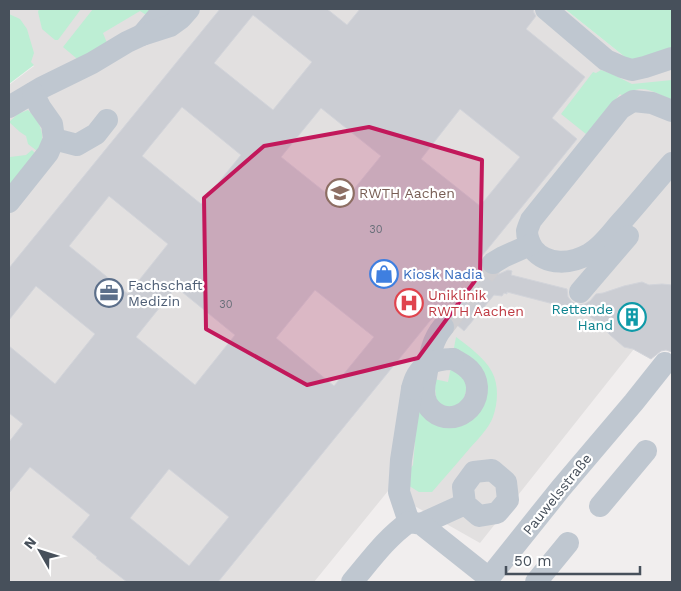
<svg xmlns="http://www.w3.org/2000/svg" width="681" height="591" viewBox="0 0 681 591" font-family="'Work Sans',sans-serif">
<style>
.education{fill:#e2e0e0}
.green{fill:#bdeed4}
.building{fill:#cbcdd3;stroke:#d2d4da;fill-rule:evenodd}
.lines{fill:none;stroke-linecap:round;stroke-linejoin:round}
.minor-tunnel{stroke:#cfced1;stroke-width:22;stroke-dasharray:22 11;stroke-linecap:butt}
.minor{stroke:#bfc7d0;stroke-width:22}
.minor-bridge{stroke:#bfc7d0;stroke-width:22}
.marked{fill:#c2185b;fill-opacity:0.2;stroke:#c2185b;stroke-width:4;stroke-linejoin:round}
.labels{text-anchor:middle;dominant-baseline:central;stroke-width:4.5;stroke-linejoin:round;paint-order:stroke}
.number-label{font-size:11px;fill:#686f79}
.education-label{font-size:14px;fill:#785e54;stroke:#fff;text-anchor:start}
.shop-label{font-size:14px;fill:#366cbe;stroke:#fff;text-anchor:start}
.service-label{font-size:14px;fill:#4e5e75;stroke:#fff;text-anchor:start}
.health-label{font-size:14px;fill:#be3a42;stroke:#fff;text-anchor:start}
.culture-label{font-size:14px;fill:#0d838f;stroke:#fff;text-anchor:end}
.street-label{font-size:14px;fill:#47505b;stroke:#fff}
</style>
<rect width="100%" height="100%" fill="#f1eeee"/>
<path class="education" d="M9,9H565L630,61L672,51V301L480,543L388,491L314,582H9V85L34,66L9,40Z"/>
<g class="green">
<path d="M39,9H81L58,40H55L42,29L38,12Z"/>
<path d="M93,9H157L151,18L140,11L103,33L109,48L82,63L63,47Z"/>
<path d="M565,9H672V51L630,61Z"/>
<path d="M9,14L20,19L27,29L34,53L31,62L34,65L9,84Z"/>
<path d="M601,70L612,74L632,84L672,80V100C653,92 642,82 623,96L620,94L597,123L586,134L561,114L593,72L596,73Z"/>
<path d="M28,110C43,125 44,134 41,154L28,144L26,136L20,132L9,122L18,114Z"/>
<path d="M32,150L39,157L11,186L9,184V156L10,157L26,155Z"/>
<path d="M456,337C468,346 485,358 492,372C499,385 498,403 493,417C489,428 478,439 470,448C458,462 445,477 432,492H419L406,484V475L413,465L415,442L411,432L418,401L430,419L483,402L453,353Z"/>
<path d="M451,367L469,381L461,408L437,406L434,379L448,382Z"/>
</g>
<path class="building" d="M220,9H327L347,25L360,9H533L534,13L536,16L526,29L585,77L552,118L577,139L482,256L480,263L482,269L486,274L493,276L499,274L508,270L512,271L511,275L567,289L568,297L572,302L578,305L585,304L590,301L596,294L603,293L624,286L642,282L649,285L662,284L672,285V352L666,350L661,351L651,359L633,349L624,347L610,335L597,321L585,314L569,308L507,292V294L504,293L502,296L494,295L464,331L456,324L455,321L451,317L443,314L438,311L218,582H127L96,558L97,557L72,537L90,515L30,467L9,493V442L23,424L9,413V346L55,384L95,334L36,286L9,320V268ZM253,15L312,62L273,110L214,63ZM182,107L241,155L201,204L142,156ZM321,108L381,156L341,205L281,157ZM460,109L520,157L480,206L421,159ZM109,196L168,244L128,294L69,246ZM176,287L235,335L195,385L136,337ZM315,290L374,337L334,386L276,338ZM169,469L229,517L189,566L130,518Z"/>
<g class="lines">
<path class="minor-tunnel" d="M443,327L493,263"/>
<g class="minor">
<path d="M546,9L606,60L622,67L632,70L645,67L672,58"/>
<path d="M142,35L164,9"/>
<path d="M9,107L41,88L92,63L127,42L142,35L170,26L181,18L189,9"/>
<path d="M672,111L652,103L633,101L620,109L531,220C530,223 528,227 527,231C527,237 530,244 533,249C547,266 571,264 589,254C602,247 612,232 622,221C639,202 655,182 672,163"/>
<path d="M54,139L77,145L96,134L107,120"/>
<path d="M9,202L48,153L54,139L52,124L40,107L33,93"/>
<path d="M493,263L503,257L530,245"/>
<path d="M580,292L628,236"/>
<path d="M443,327C431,341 429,360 426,377C424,385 423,396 427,404C442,429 478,416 477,387C476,372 465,365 453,359"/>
<path d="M600,506L646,451"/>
<path d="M409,522L399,492L401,460L412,389"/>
<path d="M421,524L465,504L463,487L474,472L492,470L506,482L508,500L497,513L479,516L465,504"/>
<path d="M352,582C370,561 386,538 409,522L421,524L489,578L561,488L634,402L665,363"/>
<path d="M536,582L568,543"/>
</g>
<path class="minor-bridge" d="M412,389C417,366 431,359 453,359"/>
</g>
<path class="marked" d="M369,127L482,160L480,274L418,358L307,385L206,329L204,198L264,146Z"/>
<defs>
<symbol id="university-ring" viewBox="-11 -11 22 22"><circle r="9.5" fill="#fff" stroke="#8d6e63" stroke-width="1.5"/><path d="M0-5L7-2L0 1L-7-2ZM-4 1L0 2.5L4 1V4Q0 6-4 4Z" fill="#8d6e63"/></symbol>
<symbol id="shop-ring" viewBox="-11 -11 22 22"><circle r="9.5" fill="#fff" stroke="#3f7fe0" stroke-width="1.5"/><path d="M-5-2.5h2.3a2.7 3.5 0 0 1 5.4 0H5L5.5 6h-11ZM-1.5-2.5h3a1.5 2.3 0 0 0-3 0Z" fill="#3f7fe0"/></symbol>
<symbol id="office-ring" viewBox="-11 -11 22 22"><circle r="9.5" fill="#fff" stroke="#5c6f8a" stroke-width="1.5"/><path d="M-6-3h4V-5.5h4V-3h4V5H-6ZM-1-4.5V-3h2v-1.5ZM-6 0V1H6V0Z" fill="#5c6f8a"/></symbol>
<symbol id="hospital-ring" viewBox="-11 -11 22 22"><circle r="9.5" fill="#fff" stroke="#e0444e" stroke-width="1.5"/><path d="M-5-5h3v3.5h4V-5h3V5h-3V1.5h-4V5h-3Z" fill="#e0444e"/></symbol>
<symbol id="building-ring" viewBox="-11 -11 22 22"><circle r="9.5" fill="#fff" stroke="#0f9aa8" stroke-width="1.5"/><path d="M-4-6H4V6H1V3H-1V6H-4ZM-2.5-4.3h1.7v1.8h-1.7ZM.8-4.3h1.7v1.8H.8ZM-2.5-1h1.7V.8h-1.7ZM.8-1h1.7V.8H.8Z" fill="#0f9aa8"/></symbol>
</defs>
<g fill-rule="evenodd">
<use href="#university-ring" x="324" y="177" width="32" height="32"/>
<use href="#shop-ring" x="368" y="258" width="32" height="32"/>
<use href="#office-ring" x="93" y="277" width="32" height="32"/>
<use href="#hospital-ring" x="393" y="287" width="32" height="32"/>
<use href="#building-ring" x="616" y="301" width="32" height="32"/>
</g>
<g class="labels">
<g class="number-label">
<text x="376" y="229">30</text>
<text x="226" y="304">30</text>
</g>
<g class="education-label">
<text x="359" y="193">RWTH Aachen</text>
</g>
<g class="shop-label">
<text x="403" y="274">Kiosk Nadia</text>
</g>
<g class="service-label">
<text x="128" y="285">Fachschaft<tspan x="128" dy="16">Medizin</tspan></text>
</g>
<g class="health-label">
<text x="428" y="295">Uniklinik<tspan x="428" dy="16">RWTH Aachen</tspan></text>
</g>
<g class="culture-label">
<text x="613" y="309">Rettende<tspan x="613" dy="16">Hand</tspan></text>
</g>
<g class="street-label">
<text transform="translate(557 494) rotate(-51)">Pauwelsstraße</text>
</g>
</g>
<rect width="681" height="591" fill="none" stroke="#47505b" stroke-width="20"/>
<g transform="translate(40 551) rotate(309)" stroke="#ffffff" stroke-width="4" paint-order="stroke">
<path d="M0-4L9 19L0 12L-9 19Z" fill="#47505b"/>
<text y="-8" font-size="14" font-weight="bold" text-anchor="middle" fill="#47505b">N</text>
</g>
<path d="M506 566v8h134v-8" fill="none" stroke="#47505b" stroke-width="2.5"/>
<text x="514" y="566" font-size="15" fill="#47505b" stroke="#ffffff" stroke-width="4" paint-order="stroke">50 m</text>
</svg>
